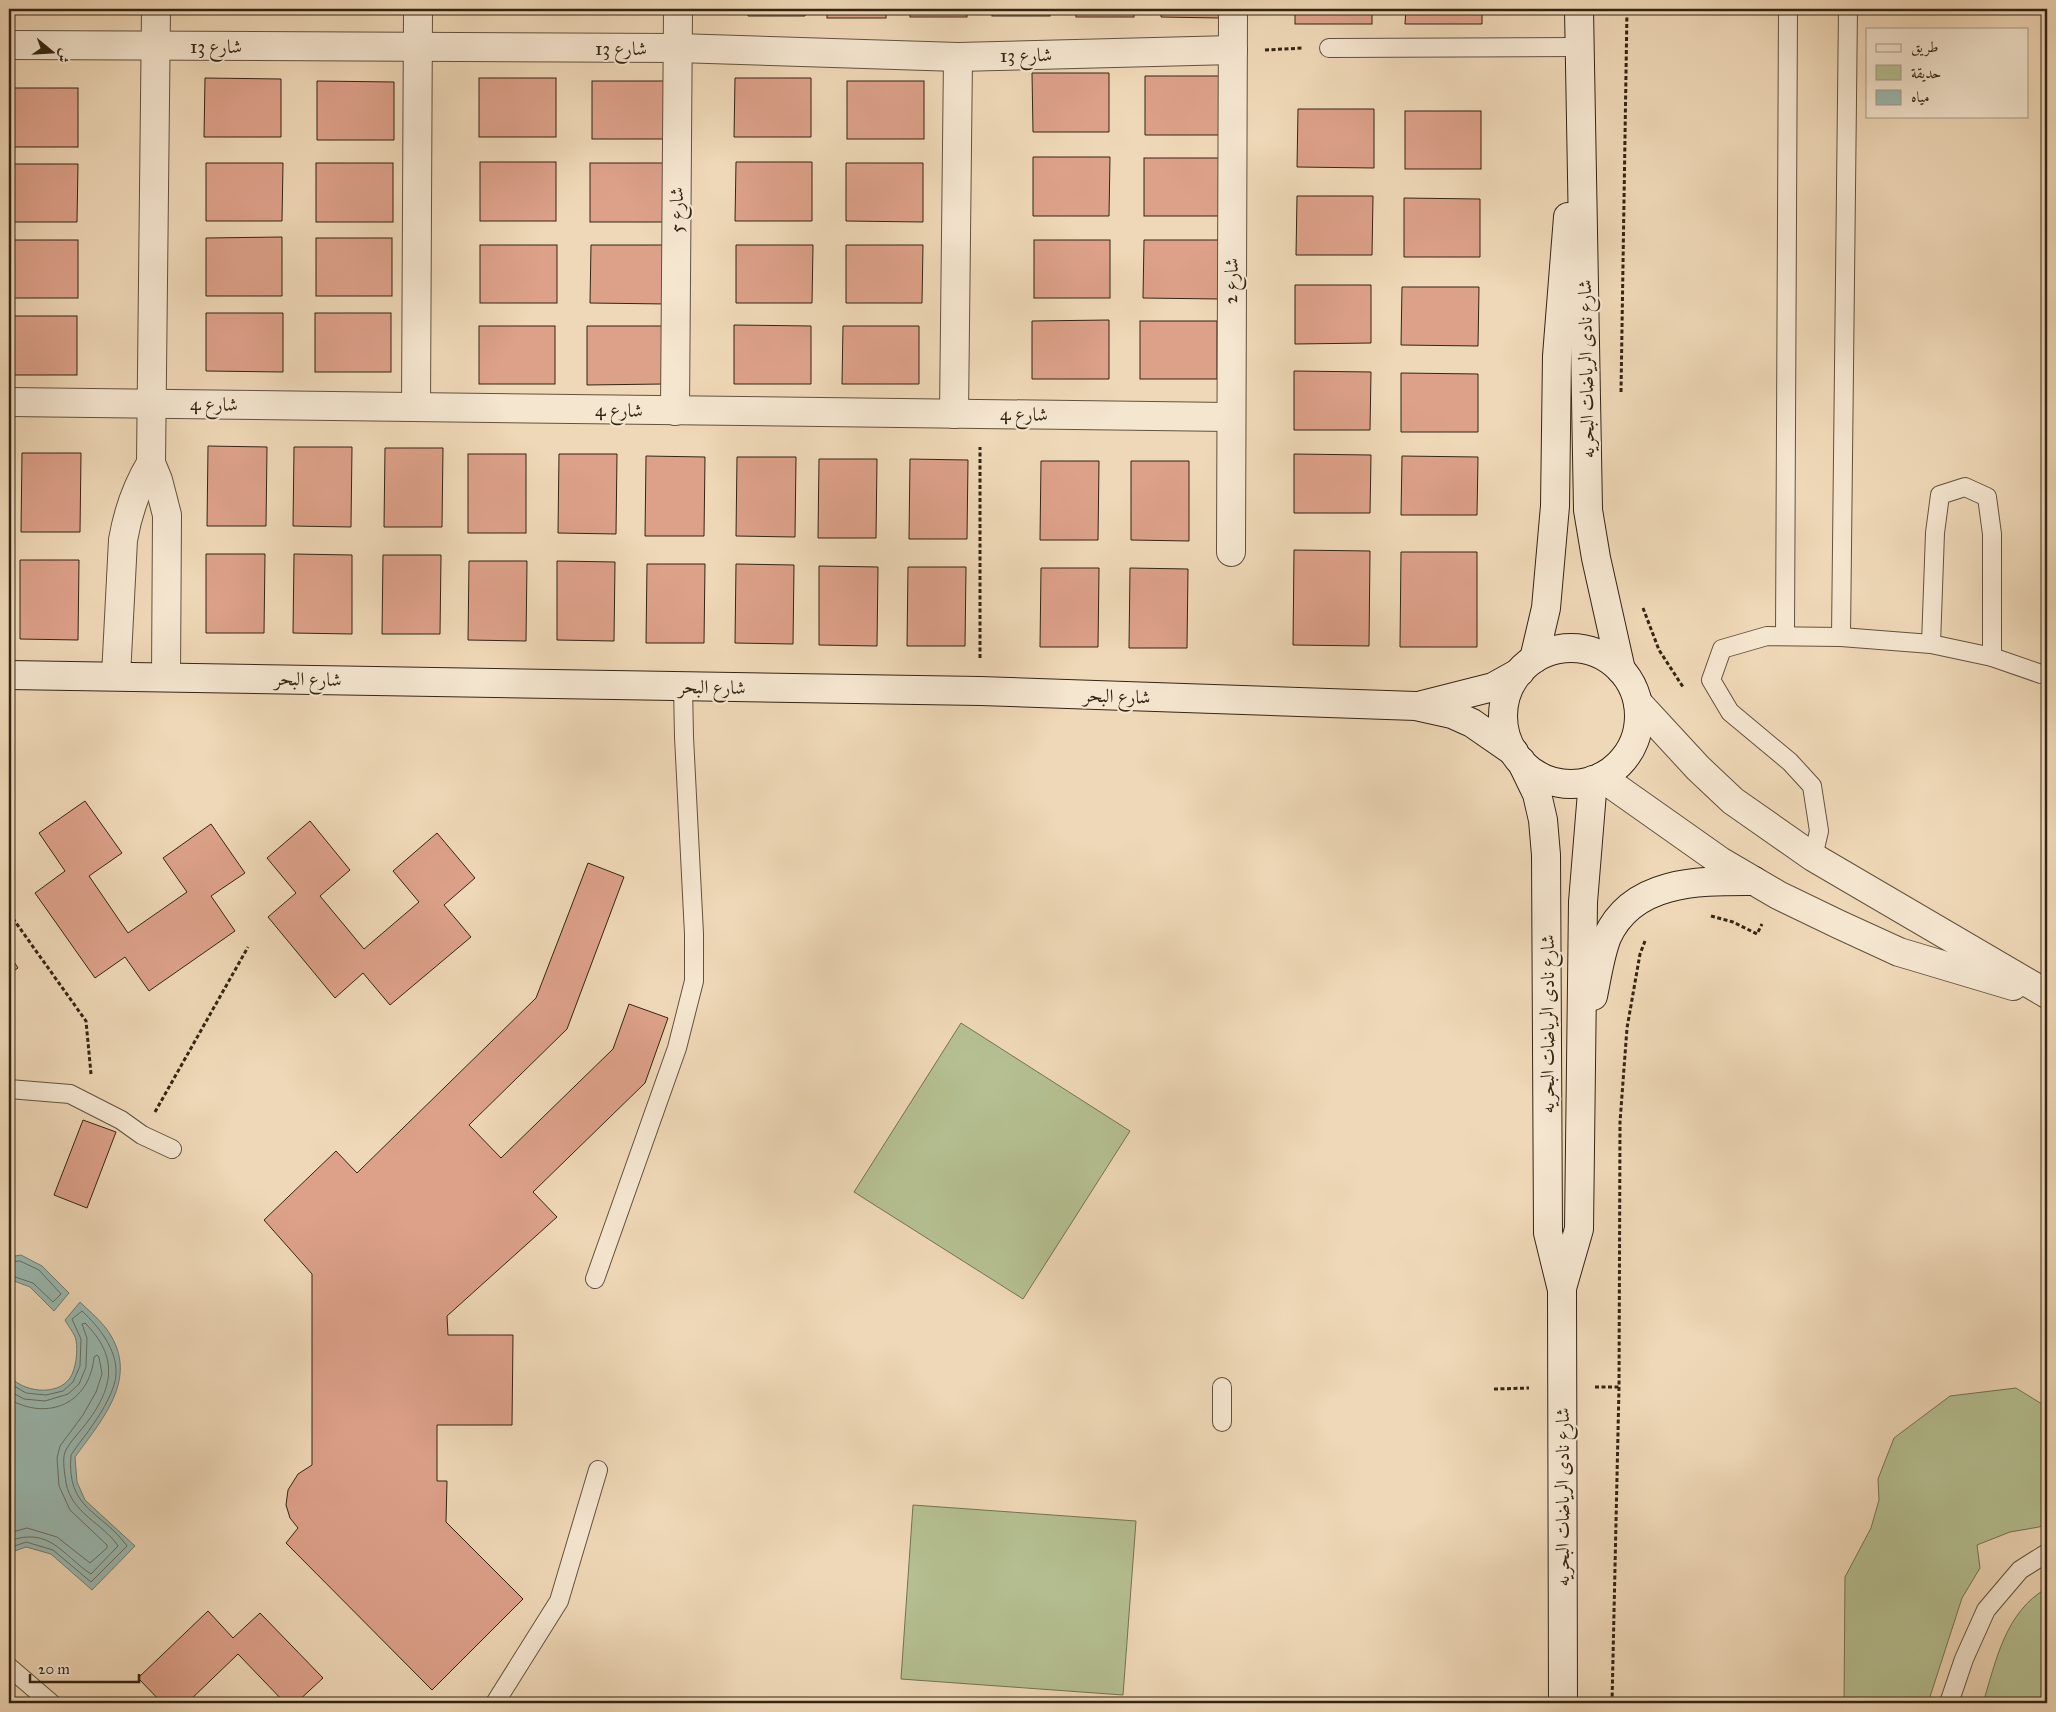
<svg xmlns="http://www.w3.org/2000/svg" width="2056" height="1712" viewBox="0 0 2056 1712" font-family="'IM FELL Great Primer',Amiri,serif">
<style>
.green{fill:#b5c092;stroke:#747252}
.water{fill:#9ab9b1;stroke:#717e72}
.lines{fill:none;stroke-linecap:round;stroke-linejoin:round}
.shore{stroke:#676f62;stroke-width:1}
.building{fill:#dda18a;stroke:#342513}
.lane-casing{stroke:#63523c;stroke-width:20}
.street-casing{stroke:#63523c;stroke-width:30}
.secondary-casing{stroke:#342513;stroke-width:30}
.path{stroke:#342513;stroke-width:3;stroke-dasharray:4 2.5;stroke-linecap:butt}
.lane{stroke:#f5e6d0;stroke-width:18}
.street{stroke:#f5e6d0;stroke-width:28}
.secondary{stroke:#f5e6d0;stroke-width:28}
.labels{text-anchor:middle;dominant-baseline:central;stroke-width:4;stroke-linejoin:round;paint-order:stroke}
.street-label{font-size:19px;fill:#342513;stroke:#f5e6d0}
</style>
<rect width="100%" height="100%" fill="#efd8b7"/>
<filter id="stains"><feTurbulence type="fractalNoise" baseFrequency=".004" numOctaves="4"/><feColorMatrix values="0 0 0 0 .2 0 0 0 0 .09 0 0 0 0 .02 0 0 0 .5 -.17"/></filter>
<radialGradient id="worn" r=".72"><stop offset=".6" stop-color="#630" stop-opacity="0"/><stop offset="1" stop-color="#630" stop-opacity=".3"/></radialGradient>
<g class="green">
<path d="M961,1023L1130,1131L1023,1299L854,1192Z"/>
<path d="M2016,1388L2045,1406L2047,1412V1523L2039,1527L2010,1532L1977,1545L1980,1568L1962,1598L1928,1703H1844L1845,1577L1871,1528L1879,1500L1878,1479L1894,1438L1950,1396Z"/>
<path d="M913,1505L1136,1521L1123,1695L901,1679Z"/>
<path d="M2047,1588V1703H1983C1996,1661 2005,1612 2047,1588Z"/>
</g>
<g class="water">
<path d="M21,1255L42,1266L69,1293L54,1311L30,1287L9,1279V1257Z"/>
<path d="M80,1302C88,1310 98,1318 105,1327C142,1375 104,1417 75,1457L77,1482L85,1500L135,1546L92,1590L51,1554L26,1547L9,1553V1375C21,1392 57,1397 70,1378C76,1369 78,1351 76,1340C75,1334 68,1326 65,1320Z"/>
</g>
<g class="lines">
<g class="shore">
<path d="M9,1262L20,1261L39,1270L61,1294L53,1302L33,1283L9,1275"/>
<path d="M9,1383L26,1393L46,1395L63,1391L73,1382L80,1366L81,1339L72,1319L82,1311C99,1327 117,1349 116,1374C116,1388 102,1412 94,1423C87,1434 78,1444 71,1455C66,1510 102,1511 127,1546L91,1582L53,1550L26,1542L9,1548"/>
<path d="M9,1391L24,1399L45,1401L68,1394L79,1384L86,1367L87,1338L82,1324L85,1323C118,1356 114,1386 88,1421C81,1431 70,1441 65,1452C62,1460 65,1475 66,1483C72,1514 103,1523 118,1546L91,1574C62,1555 50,1526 9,1541"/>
<path d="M9,1399C48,1422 90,1403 94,1357L97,1355L99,1357L102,1374L96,1392L83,1415L60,1446L57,1458L59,1486L70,1510L107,1545V1548L90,1563L57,1537L27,1528L9,1533"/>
</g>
</g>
<g class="building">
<path d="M748,9H806L805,16H748Z"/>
<rect x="827" y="9" width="59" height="9"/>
<rect x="910" y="9" width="57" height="8"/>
<rect x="992" y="9" width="58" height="7"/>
<rect x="1076" y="9" width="58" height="8"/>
<path d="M1161,9H1219V18L1161,17Z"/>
<rect x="1295" y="9" width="77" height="15"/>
<path d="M1406,9H1482V24H1405Z"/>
<path d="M1032,73H1109V132H1033Z"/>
<path d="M1145,76H1222L1221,135H1145Z"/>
<path d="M205,78L281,79V137H204Z"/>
<rect x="479" y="78" width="77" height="59"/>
<path d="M735,78H811V137H734Z"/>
<path d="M317,81L394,82V140H317Z"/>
<rect x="592" y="81" width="76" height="58"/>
<rect x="847" y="81" width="77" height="58"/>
<rect x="9" y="88" width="69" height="59"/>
<path d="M1298,109H1374V168L1297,167Z"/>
<rect x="1405" y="111" width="76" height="58"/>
<path d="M1033,157H1110L1109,216H1033Z"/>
<rect x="1144" y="158" width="76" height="58"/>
<rect x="480" y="162" width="76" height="59"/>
<path d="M736,162H812V221H735Z"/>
<path d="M206,163H283L282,221H206Z"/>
<rect x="316" y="163" width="77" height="59"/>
<rect x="590" y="163" width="77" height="59"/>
<path d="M846,163H923V222L846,221Z"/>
<path d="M9,164H78L77,222H9Z"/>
<path d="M1297,196H1373L1372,255H1296Z"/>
<path d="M1404,198L1480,199V257H1404Z"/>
<path d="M282,237V296H206V238Z"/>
<rect x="316" y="238" width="76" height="58"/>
<rect x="9" y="240" width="69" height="58"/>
<rect x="1034" y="240" width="76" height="58"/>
<path d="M1144,240H1220V299L1143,298Z"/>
<rect x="480" y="245" width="77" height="58"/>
<path d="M591,245H667V304L590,303Z"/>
<path d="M736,245H813L812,303H736Z"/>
<path d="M846,245H923L922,303H846Z"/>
<path d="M1295,285H1371V343L1295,344Z"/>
<path d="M1402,287H1479L1478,346L1401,345Z"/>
<path d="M206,313H283V372L206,371Z"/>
<rect x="315" y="313" width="76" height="59"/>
<rect x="9" y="316" width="68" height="59"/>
<path d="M1109,320V379H1032V321Z"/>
<rect x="1140" y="321" width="77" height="58"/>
<path d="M734,325L811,326V384H734Z"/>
<rect x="479" y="326" width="76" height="58"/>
<path d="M587,326H664L663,384L587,385Z"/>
<path d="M843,326H919V384H842Z"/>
<path d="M1294,371L1371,372L1370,430H1294Z"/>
<path d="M1401,373L1478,374V432H1401Z"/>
<path d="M208,446L267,447L266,526H207Z"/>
<path d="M294,447H352L351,527L293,526Z"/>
<path d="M385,448H443L442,527H384Z"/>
<path d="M22,453H81L80,532H21Z"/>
<rect x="468" y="454" width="58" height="79"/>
<path d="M559,454H617L616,534L558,533Z"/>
<path d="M1294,454L1371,455L1370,513H1294Z"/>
<path d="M646,456L705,457L704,536H645Z"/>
<path d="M1402,456L1478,457L1477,515H1401Z"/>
<path d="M737,457H796L795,537L736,536Z"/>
<path d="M819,459H877L876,538H818Z"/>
<path d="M910,459L968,460L967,539H909Z"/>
<path d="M1041,461H1099L1098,540H1040Z"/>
<path d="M1131,461H1189V541L1131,540Z"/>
<path d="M1294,550L1370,551L1369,646L1293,645Z"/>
<path d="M1401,552H1477V647H1400Z"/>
<path d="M206,554H265L264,633H206Z"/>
<path d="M294,554L352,555V634L293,633Z"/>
<path d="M383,555H441L440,634H382Z"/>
<path d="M20,560H79L78,640L20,639Z"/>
<path d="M469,561H527L526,641L468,640Z"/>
<path d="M557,561L615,562L614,641L557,640Z"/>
<path d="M647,564H705L704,643H646Z"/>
<path d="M736,564L794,565L793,644L735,643Z"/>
<path d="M819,566L878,567L877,646L819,645Z"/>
<path d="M908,567H966L965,646H907Z"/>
<path d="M1041,568H1099L1098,647H1040Z"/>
<path d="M1130,568L1188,569L1187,648H1129Z"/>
<path d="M85,801L122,853L89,876L128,933L187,892L163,858L211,824L245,873L211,896L235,931L149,991L125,957L95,978L35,893L65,871L39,833Z"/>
<path d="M310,821L350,870L320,896L364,949L419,902L393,871L437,833L475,878L444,905L471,937L390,1005L363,973L335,998L268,917L296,893L267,858Z"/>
<path d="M588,863L624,877L567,1029L469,1125L501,1158L613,1049L629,1004L668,1018L645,1083L533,1192L557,1217L447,1316L448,1335H513L512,1425H437V1481H447L446,1522L523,1599L432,1690L286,1543L298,1528L290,1518L286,1505L288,1490L298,1474L312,1465V1274L264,1220L336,1151L357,1173L536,998Z"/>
<path d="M9,954L18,968L9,974Z"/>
<path d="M83,1120L116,1132L87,1208L54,1195Z"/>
<path d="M208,1611L233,1638L260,1613L323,1678L296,1703H285L238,1654L187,1703H162L138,1678Z"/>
</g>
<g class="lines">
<defs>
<g id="lane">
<path d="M1329,48L1579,47"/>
<path d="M1785,636L1788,9"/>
<path d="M1841,637L1848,9"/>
<path d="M1931,644L1935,533L1940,495L1965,487L1987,497L1992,534V657"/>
<path d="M1813,857L1819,831L1812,786L1790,762L1730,712L1711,680L1722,649L1767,636L1841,637L1931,644L1992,657L2041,674L2047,675"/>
<path d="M9,1089L70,1094L121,1120L142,1135L172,1149"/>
<path d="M595,1279L677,1048L694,981V934L684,737L683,686"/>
<path d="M1222,1387V1422"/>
<path d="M9,1667L51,1703"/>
<path d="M495,1703L559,1601L598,1470"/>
<path d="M1949,1703L1964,1659L1986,1610L2020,1570L2047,1553"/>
</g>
<g id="street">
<path d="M156,9L151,463L158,480L167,515L166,677"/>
<path d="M9,45L677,48L958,57L1233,50"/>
<path d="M9,402L1230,417"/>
<path d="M416,407L418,9"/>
<path d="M675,411L678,9"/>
<path d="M954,414L958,57"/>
<path d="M1231,552L1233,9"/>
<path d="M116,676L123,540C128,511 136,488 151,463"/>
<path d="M1638,703L1698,768L1733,801L1813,857L2047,994"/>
<path d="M1601,777L1720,861L1778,895L1838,924L1899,952L2013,986"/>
</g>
<g id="secondary">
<path d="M1579,9L1588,510L1596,558L1621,670"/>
<circle cx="1571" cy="716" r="68"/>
<path d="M1534,659L1546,608L1555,506L1557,356L1568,217"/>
<path d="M9,675L980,691L1416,706L1452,714L1472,723L1514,752"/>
<path d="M1422,705L1493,687L1520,672"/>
<path d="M1521,761L1537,794L1543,820L1546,855L1548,1233L1562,1290L1563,1703"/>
<path d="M1593,996C1597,977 1600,955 1607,937C1633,879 1701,881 1754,881"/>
<path d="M1562,1288L1579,1229L1583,902L1593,780"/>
</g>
</defs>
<use href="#lane" class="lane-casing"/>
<use href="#street" class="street-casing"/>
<use href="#secondary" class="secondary-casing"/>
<g class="path">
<path d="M1265,50L1303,48"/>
<path d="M1621,392L1627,9"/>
<path d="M1643,608L1659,650L1683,687"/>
<path d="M980,658V447"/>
<path d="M9,826L11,823"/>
<path d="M9,913L86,1021L91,1074"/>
<path d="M1711,916L1733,922L1757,934L1762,924"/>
<path d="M155,1112L248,947"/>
<path d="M1595,1387H1619"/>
<path d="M1494,1389L1529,1388"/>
<path d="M1612,1703L1619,1387L1620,1122L1627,1028L1640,954L1645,941"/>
</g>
<use href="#lane" class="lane"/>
<use href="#street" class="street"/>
<use href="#secondary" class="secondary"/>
</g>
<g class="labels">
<g class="street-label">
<text x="216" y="46">شارع 13</text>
<text x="621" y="48">شارع 13</text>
<text transform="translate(1026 55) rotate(-1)">شارع 13</text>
<text transform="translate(676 210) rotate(-90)">شارع 5</text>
<text transform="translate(1231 281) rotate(-89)">شارع 2</text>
<text transform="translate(1586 369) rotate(-91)">شارع نادى الرياضات البحريه</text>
<text transform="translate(214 404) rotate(1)">شارع 4</text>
<text transform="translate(619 410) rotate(1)">شارع 4</text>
<text transform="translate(1024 414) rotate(1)">شارع 4</text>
<text transform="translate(308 679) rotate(1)">شارع البحر</text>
<text transform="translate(712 687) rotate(1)">شارع البحر</text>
<text transform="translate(1117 696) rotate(2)">شارع البحر</text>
<text transform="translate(1547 1024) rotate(-90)">شارع نادى الرياضات البحريه</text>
<text transform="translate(1562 1497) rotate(-90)">شارع نادى الرياضات البحريه</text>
</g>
</g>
<rect width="2056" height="1712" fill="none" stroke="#efd8b7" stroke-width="30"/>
<rect x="10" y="10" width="2036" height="1692" fill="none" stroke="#342513" stroke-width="2.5"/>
<rect x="15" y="15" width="2026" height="1682" fill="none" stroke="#342513"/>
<rect x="1866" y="28" width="162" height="90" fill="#f5e6d0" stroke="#a89984"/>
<rect x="1876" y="44" width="25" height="8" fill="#f5e6d0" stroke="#a89984"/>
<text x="1911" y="52" font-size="15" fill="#342513">طريق</text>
<rect x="1876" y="65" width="25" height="15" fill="#b5c092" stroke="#a89984"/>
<text x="1911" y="78" font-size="15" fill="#342513">حديقة</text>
<rect x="1876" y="90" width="25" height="15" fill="#9ab9b1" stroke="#a89984"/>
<text x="1911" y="102" font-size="15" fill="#342513">مياه</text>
<g transform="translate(52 52) rotate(108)" stroke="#f5e6d0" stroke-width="4" paint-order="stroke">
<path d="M0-4L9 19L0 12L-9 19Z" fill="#342513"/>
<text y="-8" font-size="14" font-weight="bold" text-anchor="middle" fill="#342513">ش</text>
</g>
<path d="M30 1674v8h109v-8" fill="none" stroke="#342513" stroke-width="2.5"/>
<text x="38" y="1674" font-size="15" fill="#342513" stroke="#f5e6d0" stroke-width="4" paint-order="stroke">20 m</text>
<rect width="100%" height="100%" filter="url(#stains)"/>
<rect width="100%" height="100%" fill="url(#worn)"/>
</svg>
